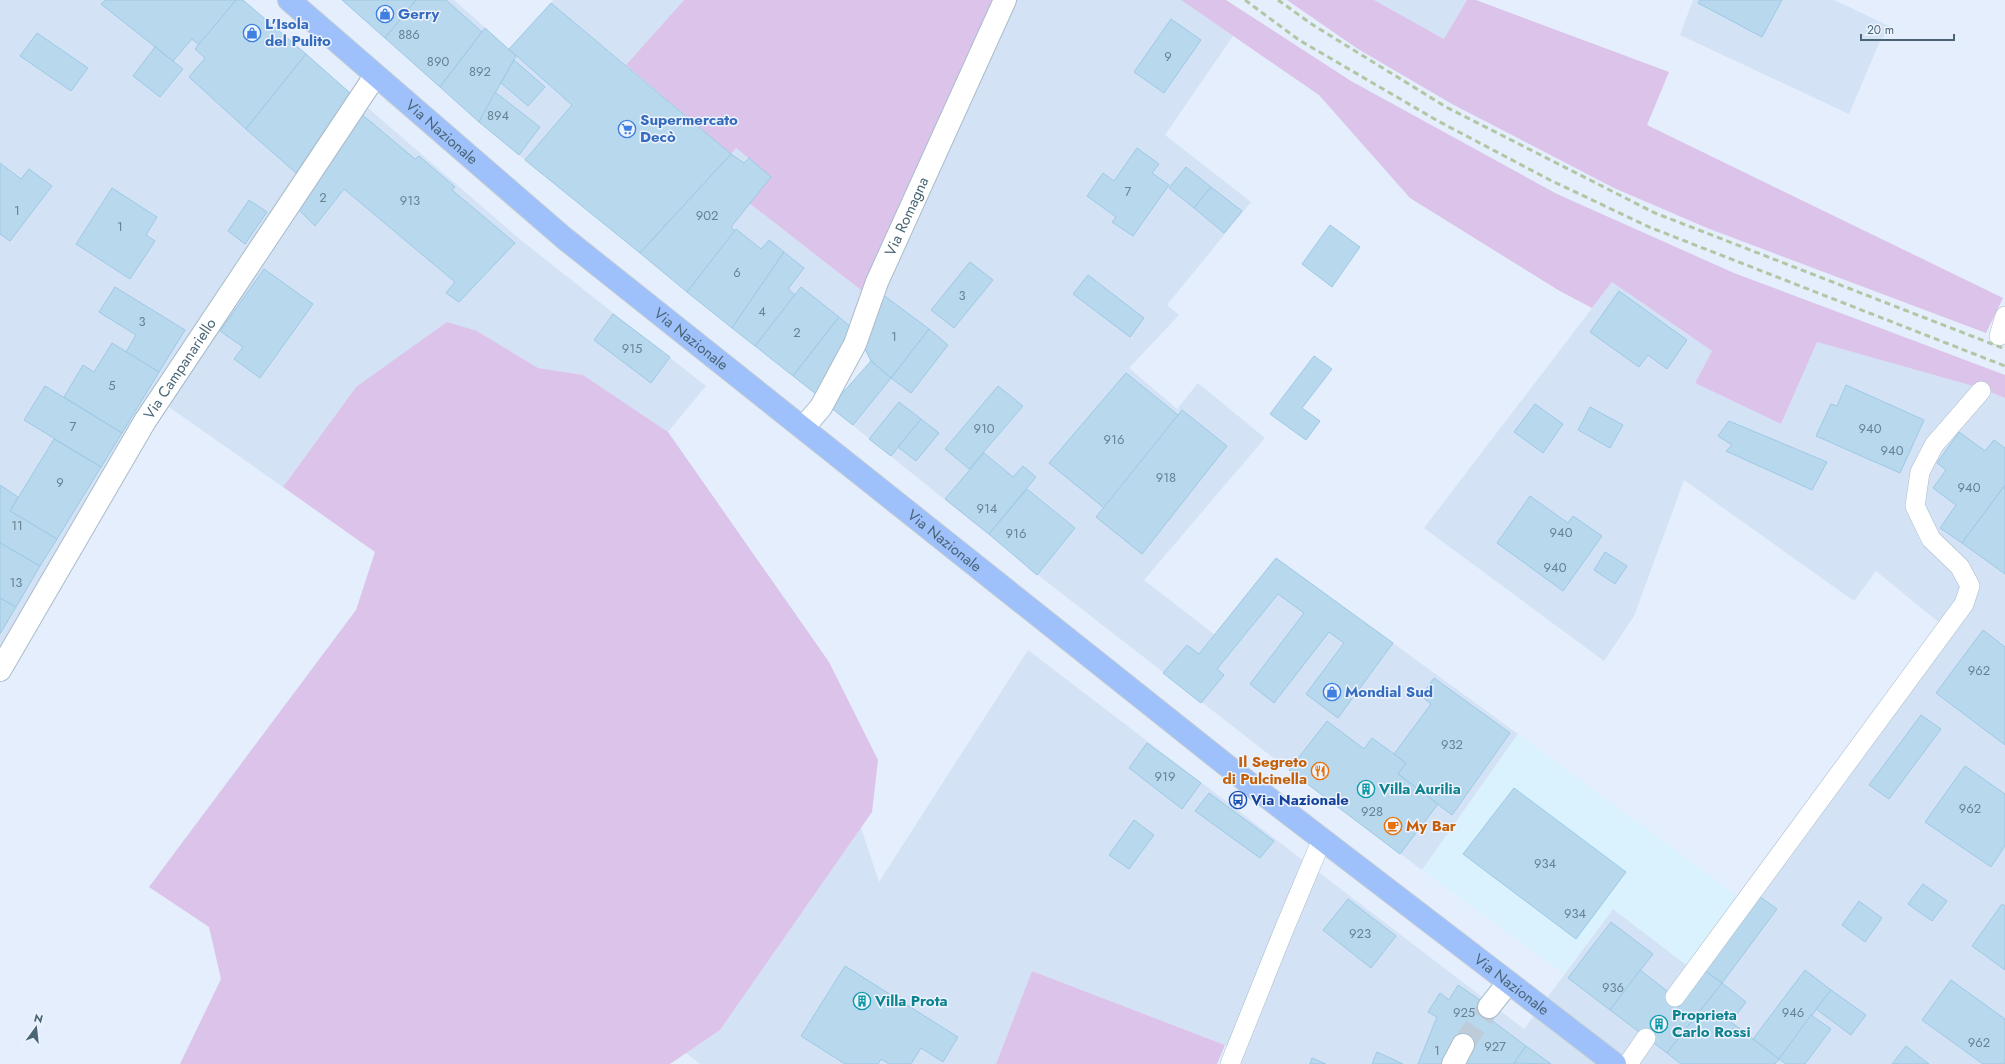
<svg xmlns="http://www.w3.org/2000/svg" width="2005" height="1064" viewBox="0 0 2005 1064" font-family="Jost,sans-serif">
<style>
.residential{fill:#d3e2f4}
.commercial{fill:#d9f2fd}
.green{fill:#dbc3ea}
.building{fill:#b8d8ed;stroke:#9dc9e5}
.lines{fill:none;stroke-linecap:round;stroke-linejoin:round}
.street-tunnel{stroke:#beccda;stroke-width:22;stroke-dasharray:22 11;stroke-linecap:butt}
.lane-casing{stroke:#a8bccc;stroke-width:20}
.street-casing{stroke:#a8bccc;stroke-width:24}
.primary-casing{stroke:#c5ced3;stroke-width:24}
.lane{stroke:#fff;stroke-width:19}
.street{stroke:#fff;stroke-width:22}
.primary{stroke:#9ec0fb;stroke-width:22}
.rail{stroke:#b3c6a3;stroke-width:3;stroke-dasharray:6 4;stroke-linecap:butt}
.labels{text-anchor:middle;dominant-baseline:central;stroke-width:3;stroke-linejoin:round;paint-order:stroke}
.number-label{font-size:13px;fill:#668294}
.shop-label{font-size:15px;font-weight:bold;fill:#366cbe;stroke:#ecf3ff;text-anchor:start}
.street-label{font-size:15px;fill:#4a6676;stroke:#ecf3ff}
.food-label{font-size:15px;font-weight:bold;fill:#c56008;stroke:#ecf3ff;text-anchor:end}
.culture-label{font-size:15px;font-weight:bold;fill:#0d838f;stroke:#ecf3ff;text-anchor:start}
.transit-label{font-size:15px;font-weight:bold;fill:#164399;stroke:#ecf3ff;text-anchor:start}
</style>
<rect width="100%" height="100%" fill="#e5eefc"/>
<g class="residential">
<path d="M0,0H243L522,241L706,386L668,432L583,375L538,368L477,331L356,387L283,487L166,405L148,397L0,647Z"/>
<path d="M342,0H454L572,105L525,160L479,122Z"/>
<path d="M553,0H684L626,65L551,3Z"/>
<path d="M1012,0H1181L1233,36L1165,135L1251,202L1167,305L1179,315L1129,368L1177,409L1198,383L1265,438L1144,580L1215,635L1276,558L1518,734L1422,870L1289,770L1038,575L830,407L871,361L862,343Z"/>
<path d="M1374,0H1467L1444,39Z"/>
<path d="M1693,0H1834L1891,27L1880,41L1849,114L1680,35Z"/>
<path d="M736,148L771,177L750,204L866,294L828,370L832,373L816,394L640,253Z"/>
<path d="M1612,282L1712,351L1695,383L1781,424L1817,342L1980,388L2005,398V1064H1236L1241,1051L1032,971L996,1064H700L686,1053L720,1030L861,828L879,882L1028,650L1524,1029L1613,909L1689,967L1942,625L1876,571L1854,601L1684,480L1634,616L1604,661L1424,528Z"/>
</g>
<path class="commercial" d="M1518,734L1740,898L1689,967L1613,909L1564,974L1422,870Z"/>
<g class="green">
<path d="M684,0H994L866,294L749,203L771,177L736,148L731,154L626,65Z"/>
<path d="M1181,0H1226L1351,81L1557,194L1734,273L2005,375V398L1980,388L1817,342L1781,424L1695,383L1712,351L1612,282L1592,308L1558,290L1410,198L1319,95Z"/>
<path d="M1287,0H1374L1444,39L1467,0H1476L1669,72L1647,125L2003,298L1986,333L1707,228L1614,188L1452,104L1358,49Z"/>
<path d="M447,322L477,331L538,368L583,375L668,432L829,662L878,760L872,812L720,1030L670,1064H180L221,979L209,927L149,887L356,610L375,552L283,487L356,387Z"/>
<path d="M1032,971L1225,1045L1217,1064H996Z"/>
</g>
<g class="building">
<path d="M105,0H236L199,45L192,39L173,61L101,4Z"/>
<path d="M236,0H243L306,54L246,129L189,77L205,58L195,49Z"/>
<path d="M342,0H416L385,38Z"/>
<path d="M416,0H446L482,32L440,87L385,38Z"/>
<path d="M1700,0H1782L1762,37L1698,3Z"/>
<path d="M551,3L731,154L640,253L525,160L572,105L509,49Z"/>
<path d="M1171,19L1201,40L1164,93L1134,72Z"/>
<path d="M485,28L516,56L479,122L440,87Z"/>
<path d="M37,33L88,68L71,91L20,56Z"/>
<path d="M155,47L183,69L160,97L133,76Z"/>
<path d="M306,54L350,93L296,173L246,129Z"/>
<path d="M514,60L545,87L528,106L501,83Z"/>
<path d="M495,92L540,127L519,155L479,122Z"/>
<path d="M359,112L415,159L419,156L455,187L452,190L515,243L459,302L446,293L455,282L344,189L315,226L299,210Z"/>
<path d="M1137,148L1159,164L1152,173L1169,185L1133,236L1112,222L1116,217L1087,196L1103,173L1114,181Z"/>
<path d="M731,154L744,163L749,158L771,177L731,227L735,231L687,292L640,253Z"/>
<path d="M0,163L21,179L29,169L52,186L10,241L0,234Z"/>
<path d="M1186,167L1211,187L1194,208L1169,188Z"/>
<path d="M1211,187L1242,211L1224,233L1194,208Z"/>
<path d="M112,188L157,217L146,235L155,241L130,279L76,244Z"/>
<path d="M249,200L267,212L245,244L228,231Z"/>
<path d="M1330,225L1360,247L1332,287L1302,264Z"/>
<path d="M736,229L761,249L769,240L784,252L732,328L687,292Z"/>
<path d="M784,252L804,268L788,289L795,295L755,346L732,328Z"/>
<path d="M970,262L993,280L954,328L931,310Z"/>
<path d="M264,269L313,304L260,378L234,359L243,347L220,331Z"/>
<path d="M1088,275L1144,318L1130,337L1073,294Z"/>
<path d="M115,287L185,330L159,372L126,352L136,335L99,312Z"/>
<path d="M801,287L839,317L793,376L755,346Z"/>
<path d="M1619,291L1687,340L1667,369L1648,355L1639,367L1590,332Z"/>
<path d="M882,294L929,329L891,378L871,361L862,343Z"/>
<path d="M613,314L670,357L651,383L594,340Z"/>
<path d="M839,317L853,329L844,342L848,345L828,370L832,373L816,394L793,376Z"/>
<path d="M929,329L948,345L911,393L891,378Z"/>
<path d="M112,343L159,372L122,433L64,397L83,365L94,372Z"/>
<path d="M1314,356L1332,369L1302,408L1320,421L1306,440L1270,414Z"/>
<path d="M871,361L891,378L853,425L830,407Z"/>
<path d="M1126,373L1178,415L1104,508L1049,463Z"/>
<path d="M1846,385L1924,420L1900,473L1816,436L1831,404L1837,406Z"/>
<path d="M45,386L122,433L101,467L24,420Z"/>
<path d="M998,386L1023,406L969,469L945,449Z"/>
<path d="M899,402L921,419L891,456L869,439Z"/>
<path d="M1535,404L1563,424L1543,453L1514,432Z"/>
<path d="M1590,407L1623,425L1610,448L1578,430Z"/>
<path d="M1182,410L1227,446L1142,554L1096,517Z"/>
<path d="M921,419L939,433L916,461L898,447Z"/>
<path d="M1729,421L1827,462L1812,490L1726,451L1732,445L1718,436Z"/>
<path d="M1959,432L1985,451L1994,440L2005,448V485L1962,543L1940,528L1956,505L1933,488L1946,470L1937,463Z"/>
<path d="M54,439L101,467L57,539L10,511Z"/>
<path d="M984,453L1013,477L1023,466L1036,477L989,534L945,499Z"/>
<path d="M0,485L18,497L10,511L57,539L40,566L0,543Z"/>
<path d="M2005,485V574L1962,543Z"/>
<path d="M1027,489L1075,528L1037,575L989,534Z"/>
<path d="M1530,496L1568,523L1573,516L1602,536L1563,591L1497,543Z"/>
<path d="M0,543L40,566L16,607L0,598Z"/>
<path d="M1605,552L1627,566L1615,584L1594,570Z"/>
<path d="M1276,558L1393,643L1338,718L1306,694L1344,643L1329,632L1274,703L1250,684L1304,613L1278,594L1217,669L1224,675L1201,703L1163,673L1187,645L1199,654Z"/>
<path d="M0,598L16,607L0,634Z"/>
<path d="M1983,630L2005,647V745L1936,693Z"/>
<path d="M1434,678L1510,733L1452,815L1398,774L1406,763L1394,754L1431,704L1421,696Z"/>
<path d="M1921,715L1941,729L1889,799L1869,785Z"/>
<path d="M1327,721L1364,749L1372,738L1394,754L1406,763L1398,774L1438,804L1400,854L1289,770Z"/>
<path d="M1147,743L1201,783L1182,809L1129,768Z"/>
<path d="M1965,766L2005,794V846L1991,867L1925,822Z"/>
<path d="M1514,788L1626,872L1576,939L1463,854Z"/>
<path d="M1209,793L1274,841L1260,858L1195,811Z"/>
<path d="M1134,820L1154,835L1129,869L1109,855Z"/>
<path d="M1923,884L1947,901L1932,921L1908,904Z"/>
<path d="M1759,896L1777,909L1722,983L1704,970Z"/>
<path d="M1348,899L1396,936L1371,968L1323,930Z"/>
<path d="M1859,901L1882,918L1865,942L1842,925Z"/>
<path d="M2002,904L2005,906V970L1972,946Z"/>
<path d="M1611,922L1653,954L1610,1010L1568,978Z"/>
<path d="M845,966L958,1037L943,1062L921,1048L911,1064H889L881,1059L878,1064H845L801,1036Z"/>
<path d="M1640,970L1680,1001L1704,970L1722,983L1667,1053L1610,1010Z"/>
<path d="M1805,970L1831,990L1779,1059L1753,1039Z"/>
<path d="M1951,980L2005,1019V1064H1983L1922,1020Z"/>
<path d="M1722,983L1746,1002L1731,1022L1779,1059L1775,1064H1681L1667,1053Z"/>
<path d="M1458,985L1496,1011L1490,1019L1526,1046L1515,1064H1463L1473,1051L1463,1045L1446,1064H1418L1437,1017L1428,1012L1440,993L1449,1000Z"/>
<path d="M1831,990L1866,1015L1851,1035L1816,1009Z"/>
<path d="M1811,1015L1831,1029L1805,1064H1786L1779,1059Z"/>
<path d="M1526,1046L1551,1064L1514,1063Z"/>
<path d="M1906,1046L1929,1064H1892Z"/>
<path d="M1377,1052L1403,1064H1372Z"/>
<path d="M1312,1058L1326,1064H1310Z"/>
</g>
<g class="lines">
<path class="street-tunnel" d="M1463,1045L1489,1007"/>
<defs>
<g id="lane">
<path d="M1999,336L2005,316"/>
<path d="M1675,997L1964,604L1970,586L1960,567L1931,539L1915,506L1920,472L1934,445L1981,391"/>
<path d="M1230,1064L1283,932L1322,839"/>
<path d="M1628,1064L1646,1038"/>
</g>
<g id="street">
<path id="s1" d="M803,428L821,407L855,344L877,282L1005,0"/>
<path id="s2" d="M0,670L145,421L375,76"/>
<path d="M1489,1007L1508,983"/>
<path d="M1453,1064L1463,1045"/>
</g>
<g id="primary">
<path id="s3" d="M289,0L564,238L1250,784L1615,1064"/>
</g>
</defs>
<use href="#lane" class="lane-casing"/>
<use href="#street" class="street-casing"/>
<use href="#primary" class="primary-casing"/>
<use href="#lane" class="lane"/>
<use href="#street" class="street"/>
<use href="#primary" class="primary"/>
<g class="rail">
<path d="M1245,0L1299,40L1438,121L1550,180L1649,227L2005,366"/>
<path d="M1278,0L1313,25L1446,107L1655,213L2005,349"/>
</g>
</g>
<defs>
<symbol id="shop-ring" viewBox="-11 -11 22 22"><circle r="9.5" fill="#ecf3ff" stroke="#3f7fe0" stroke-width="1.5"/><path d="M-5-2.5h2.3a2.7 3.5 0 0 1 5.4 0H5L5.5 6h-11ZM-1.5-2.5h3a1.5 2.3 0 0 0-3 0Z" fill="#3f7fe0"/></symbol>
<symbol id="supermarket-ring" viewBox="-11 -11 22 22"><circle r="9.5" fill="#ecf3ff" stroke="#3f7fe0" stroke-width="1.5"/><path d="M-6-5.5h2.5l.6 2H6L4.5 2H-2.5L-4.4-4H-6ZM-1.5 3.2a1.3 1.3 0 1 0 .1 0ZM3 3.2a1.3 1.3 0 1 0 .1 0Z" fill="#3f7fe0"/></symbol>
<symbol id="restaurant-ring" viewBox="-11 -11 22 22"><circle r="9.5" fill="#ecf3ff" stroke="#e8710a" stroke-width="1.5"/><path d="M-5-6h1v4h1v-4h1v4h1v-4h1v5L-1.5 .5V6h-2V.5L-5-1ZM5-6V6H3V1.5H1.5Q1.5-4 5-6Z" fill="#e8710a"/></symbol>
<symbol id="building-ring" viewBox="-11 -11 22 22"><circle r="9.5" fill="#ecf3ff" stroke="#0f9aa8" stroke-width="1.5"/><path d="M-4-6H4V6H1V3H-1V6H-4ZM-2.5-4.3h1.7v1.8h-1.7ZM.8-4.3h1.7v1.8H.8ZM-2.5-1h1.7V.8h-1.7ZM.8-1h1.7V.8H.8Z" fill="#0f9aa8"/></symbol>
<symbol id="bus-ring" viewBox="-11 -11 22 22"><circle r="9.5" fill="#ecf3ff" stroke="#1a4fb4" stroke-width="1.5"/><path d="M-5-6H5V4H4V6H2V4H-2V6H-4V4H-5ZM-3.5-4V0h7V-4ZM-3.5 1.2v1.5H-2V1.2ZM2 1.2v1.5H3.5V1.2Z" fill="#1a4fb4"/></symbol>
<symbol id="cafe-ring" viewBox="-11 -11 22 22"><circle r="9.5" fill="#ecf3ff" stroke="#e8710a" stroke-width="1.5"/><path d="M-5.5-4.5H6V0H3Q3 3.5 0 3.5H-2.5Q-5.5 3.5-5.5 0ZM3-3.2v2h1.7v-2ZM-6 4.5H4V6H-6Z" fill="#e8710a"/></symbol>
</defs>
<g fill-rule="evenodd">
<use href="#shop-ring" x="375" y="4" width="20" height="20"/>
<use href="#shop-ring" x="242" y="23" width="20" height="20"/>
<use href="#supermarket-ring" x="617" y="119" width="20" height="20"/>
<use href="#shop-ring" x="1322" y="682" width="20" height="20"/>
<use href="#restaurant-ring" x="1310" y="761" width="20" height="20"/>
<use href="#building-ring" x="1356" y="779" width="20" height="20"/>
<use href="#bus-ring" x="1228" y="790" width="20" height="20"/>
<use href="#cafe-ring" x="1383" y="816" width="20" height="20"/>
<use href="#building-ring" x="852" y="991" width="20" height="20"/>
<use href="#building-ring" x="1649" y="1014" width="20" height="20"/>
</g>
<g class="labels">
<g class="number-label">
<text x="409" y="34">886</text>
<text x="1168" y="56">9</text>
<text x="438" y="61">890</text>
<text x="480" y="71">892</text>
<text x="498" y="115">894</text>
<text x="1128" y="191">7</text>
<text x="323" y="197">2</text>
<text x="410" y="200">913</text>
<text x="17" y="210">1</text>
<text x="707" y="215">902</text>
<text x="120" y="226">1</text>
<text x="737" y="272">6</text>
<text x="962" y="295">3</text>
<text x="762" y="311">4</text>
<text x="142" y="321">3</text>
<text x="797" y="332">2</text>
<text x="894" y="336">1</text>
<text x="632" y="348">915</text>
<text x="112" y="385">5</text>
<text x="73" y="426">7</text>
<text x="984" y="428">910</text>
<text x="1870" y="428">940</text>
<text x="1114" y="439">916</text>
<text x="1892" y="450">940</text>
<text x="1166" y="477">918</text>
<text x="60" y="482">9</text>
<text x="1969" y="487">940</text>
<text x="987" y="508">914</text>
<text x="17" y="525">11</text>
<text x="1561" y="532">940</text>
<text x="1016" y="533">916</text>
<text x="1555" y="567">940</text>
<text x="16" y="582">13</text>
<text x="1979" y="670">962</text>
<text x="1452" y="744">932</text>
<text x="1165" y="776">919</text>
<text x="1970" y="808">962</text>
<text x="1372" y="811">928</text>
<text x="1545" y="863">934</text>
<text x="1575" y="913">934</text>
<text x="1360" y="933">923</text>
<text x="1613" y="987">936</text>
<text x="1464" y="1012">925</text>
<text x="1793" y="1012">946</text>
<text x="1979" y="1042">962</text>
<text x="1495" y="1046">927</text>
<text x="1437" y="1050">1</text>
</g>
<g class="shop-label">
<text x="398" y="14">Gerry</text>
<text x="265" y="24">L'Isola<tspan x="265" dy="17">del Pulito</tspan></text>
<text x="640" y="120">Supermercato<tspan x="640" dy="17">Decò</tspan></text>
<text x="1345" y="692">Mondial Sud</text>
</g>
<g class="street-label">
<text stroke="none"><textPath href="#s3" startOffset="202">Via Nazionale</textPath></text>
<text stroke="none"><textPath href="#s1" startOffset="237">Via Romagna</textPath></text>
<text stroke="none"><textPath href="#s3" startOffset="526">Via Nazionale</textPath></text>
<text stroke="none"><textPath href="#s2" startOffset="351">Via Campanariello</textPath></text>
<text stroke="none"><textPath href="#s3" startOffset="850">Via Nazionale</textPath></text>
<text stroke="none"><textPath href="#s3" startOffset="1570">Via Nazionale</textPath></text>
</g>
<g class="food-label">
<text x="1307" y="762">Il Segreto<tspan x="1307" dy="17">di Pulcinella</tspan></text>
<text x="1406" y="826" text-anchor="start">My Bar</text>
</g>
<g class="culture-label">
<text x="1379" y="789">Villa Aurilia</text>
<text x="875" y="1001">Villa Prota</text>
<text x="1672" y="1015">Proprieta<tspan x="1672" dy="17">Carlo Rossi</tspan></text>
</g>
<g class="transit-label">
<text x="1251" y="800">Via Nazionale</text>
</g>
</g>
<g transform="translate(36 1028) rotate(15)" stroke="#ecf3ff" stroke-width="3" paint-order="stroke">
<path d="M0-3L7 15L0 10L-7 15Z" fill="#4a6676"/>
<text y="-6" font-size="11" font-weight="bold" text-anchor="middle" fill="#4a6676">N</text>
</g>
<path d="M1861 34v6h93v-6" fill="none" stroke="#4a6676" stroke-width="2"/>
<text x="1867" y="34" font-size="12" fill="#4a6676" stroke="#ecf3ff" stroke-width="3" paint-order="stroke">20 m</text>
</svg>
